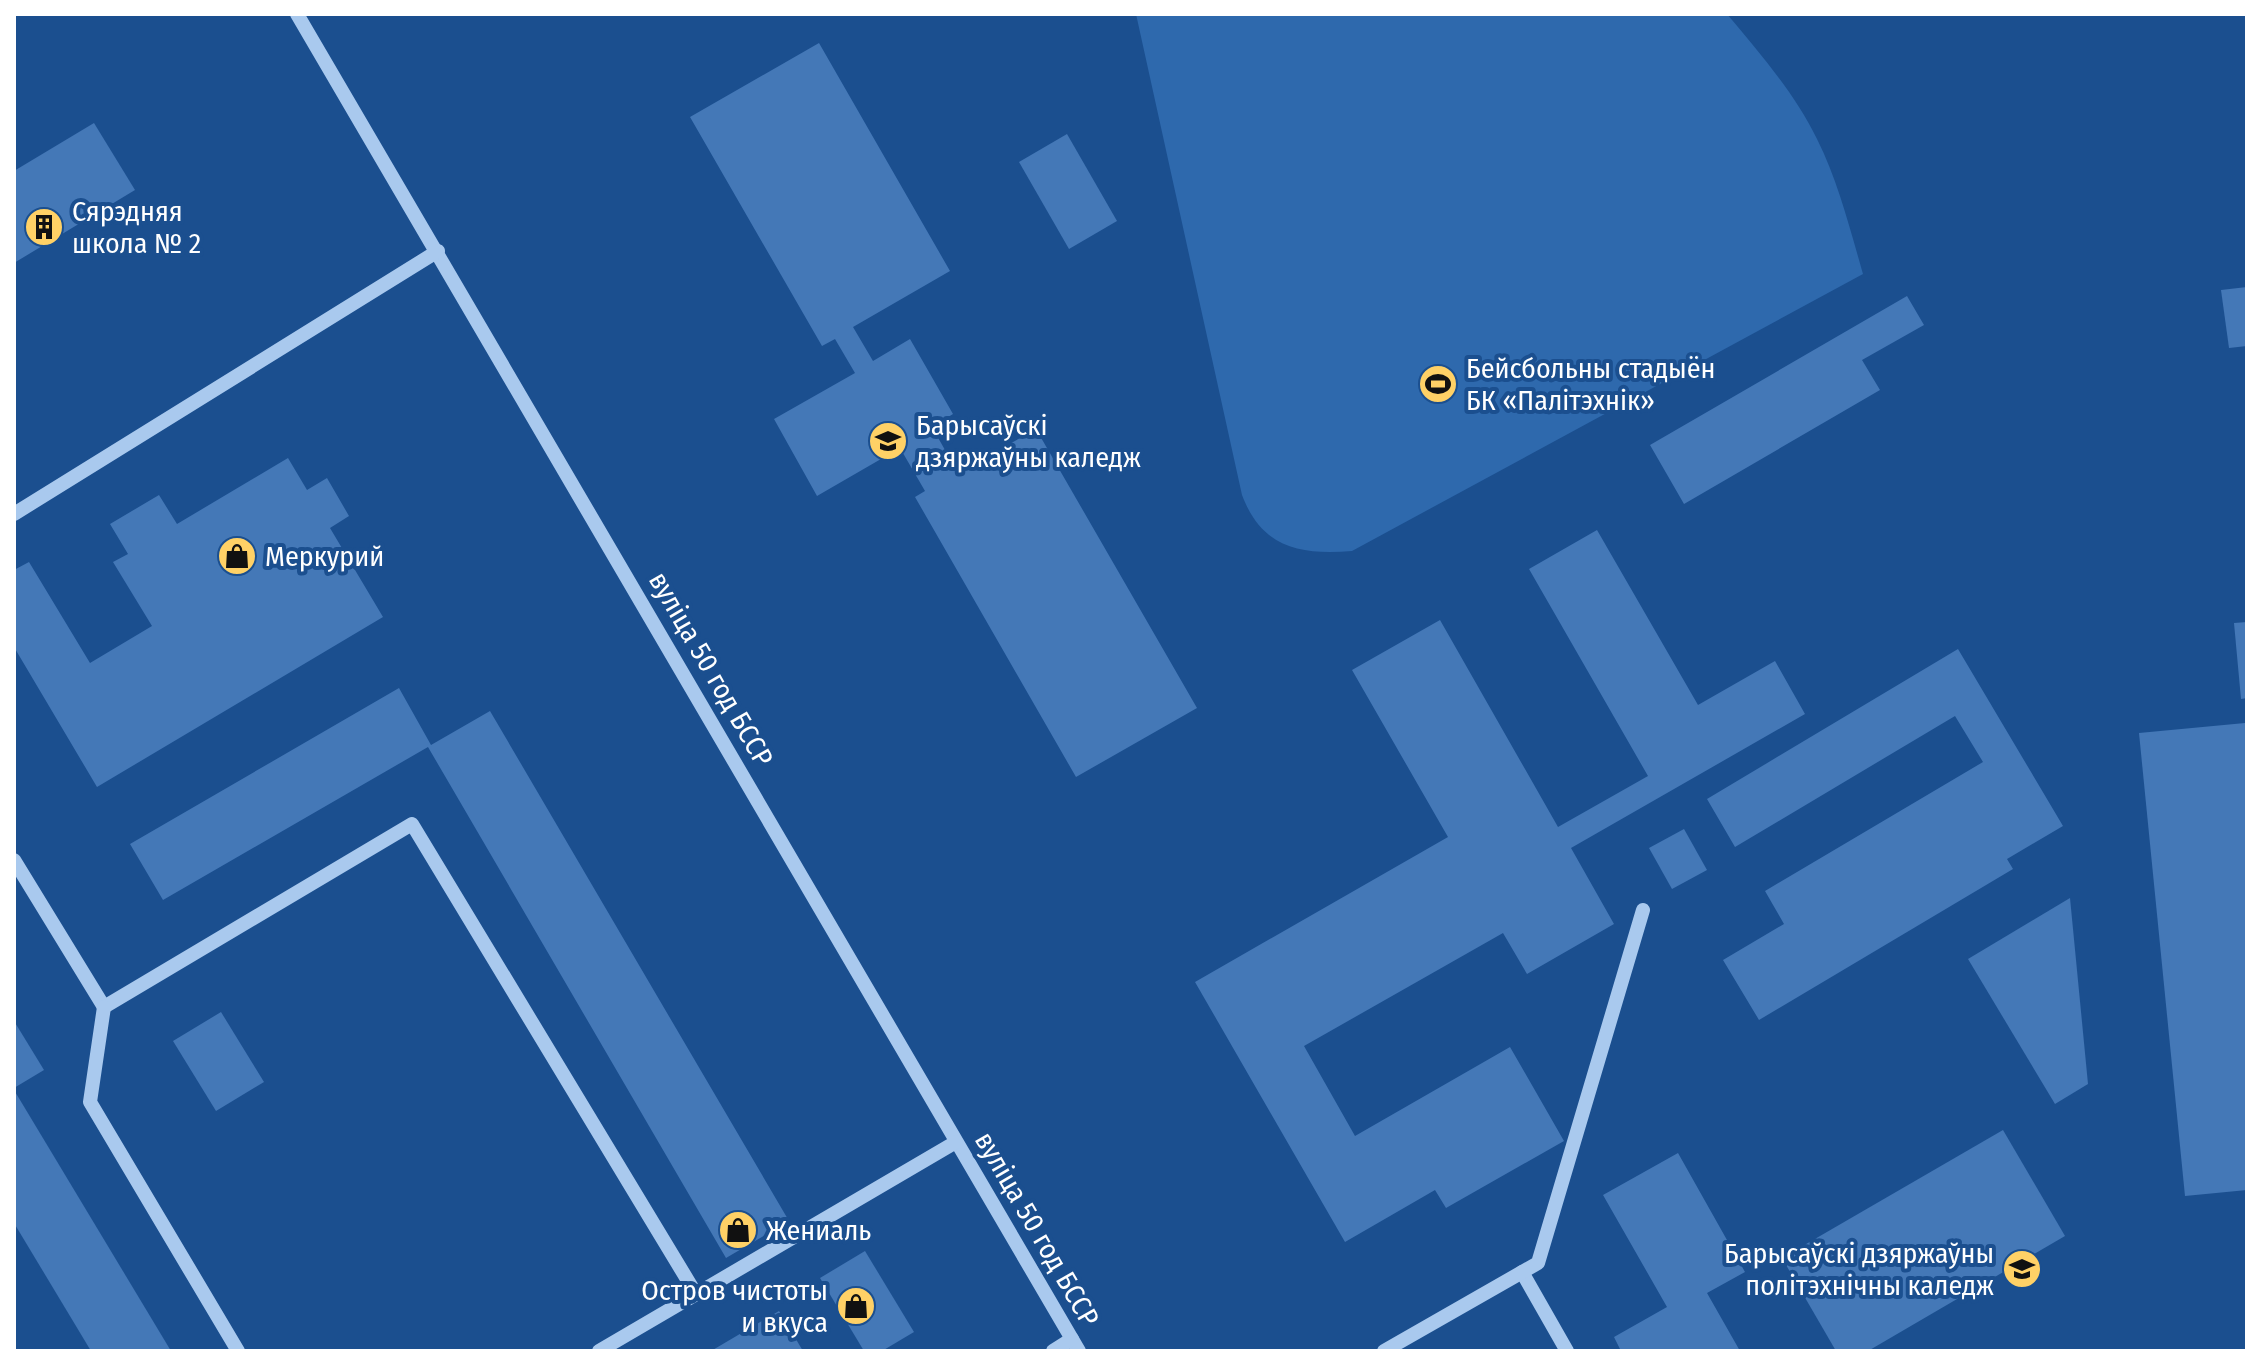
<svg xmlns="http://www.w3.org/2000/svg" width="2261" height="1365" viewBox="0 0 2261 1365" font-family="'Fira Sans Condensed',sans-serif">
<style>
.green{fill:#2e69ad}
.building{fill:#4478b7}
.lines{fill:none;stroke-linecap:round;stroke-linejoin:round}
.minor{stroke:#a9c9ee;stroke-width:14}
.labels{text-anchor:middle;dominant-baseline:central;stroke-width:8;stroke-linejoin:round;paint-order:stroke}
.poi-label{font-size:28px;fill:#fff;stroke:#1b4f8f;text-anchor:start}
.street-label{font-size:28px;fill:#fff;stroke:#1b4f8f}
</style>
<rect width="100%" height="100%" fill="#1b4f8f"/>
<path class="green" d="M1136,14H1727C1759,52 1795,94 1817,139C1838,181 1850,229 1863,274L1352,551C1300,555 1262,548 1242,495Z"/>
<g class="building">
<path d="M819,43L950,271L853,327L873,361L910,339L953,414L932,427L958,473L1036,429L1197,708L1076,777L915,497L925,491L900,448L817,496L774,419L855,373L835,339L822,346L690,117Z"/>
<path d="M94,123L135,190L14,263V171Z"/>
<path d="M1067,134L1117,221L1069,249L1019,162Z"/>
<path d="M2247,287V346L2229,348L2221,290Z"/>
<path d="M1907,296L1924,325L1862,360L1880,390L1684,504L1650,445Z"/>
<path d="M288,458L307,490L327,478L349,516L330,528L383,617L97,787L14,647V570L29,562L90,663L152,626L113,562L128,554L110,524L159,495L177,524Z"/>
<path d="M1597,530L1698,705L1775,661L1805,714L1571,848L1614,924L1527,974L1503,933L1304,1046L1355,1136L1510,1047L1564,1141L1446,1208L1435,1190L1345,1242L1195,982L1448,837L1352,670L1440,620L1558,827L1648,776L1529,569Z"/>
<path d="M2247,622V698L2241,699L2234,623Z"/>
<path d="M1958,649L2063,826L2007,859L2013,869L1759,1020L1723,960L1784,924L1765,891L1983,762L1955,716L1735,847L1707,799Z"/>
<path d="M399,688L431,745L490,711L789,1221L726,1258L428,747L163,900L130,844Z"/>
<path d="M2245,723L2247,1190L2185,1196L2139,733Z"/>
<path d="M1684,829L1707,870L1672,889L1649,848Z"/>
<path d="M2070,898L2088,1084L2055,1104L1968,959Z"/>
<path d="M221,1012L264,1082L216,1111L173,1041Z"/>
<path d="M14,1021L44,1070L14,1088Z"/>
<path d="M14,1090L171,1351H91L14,1223Z"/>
<path d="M2003,1130L2065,1236L1868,1351H1836L1782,1258Z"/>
<path d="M1678,1153L1745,1272L1707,1293L1740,1351H1621L1614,1337L1667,1307L1603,1195Z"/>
<path d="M865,1251L914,1332L882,1351H864L820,1278Z"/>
<path d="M779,1311L803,1351H711Z"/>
</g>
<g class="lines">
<g class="minor">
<path d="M297,14L1079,1351"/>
<path d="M14,514L438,251"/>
<path d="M14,860L104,1007L412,824L696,1294"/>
<path d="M104,1007L90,1102L238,1351"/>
<path d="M1522,1272L1567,1351"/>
<path d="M599,1351L956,1142"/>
<path d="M1053,1351L1072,1339"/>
<path d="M1384,1351L1538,1263L1643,910"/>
</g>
</g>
<defs>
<symbol id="building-disc" viewBox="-11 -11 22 22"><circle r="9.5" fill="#ffd166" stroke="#1b4f8f"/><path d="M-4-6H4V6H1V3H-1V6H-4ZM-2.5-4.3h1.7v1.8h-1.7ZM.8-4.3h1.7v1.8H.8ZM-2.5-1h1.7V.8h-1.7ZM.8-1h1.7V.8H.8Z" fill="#111"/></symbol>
<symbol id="stadium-disc" viewBox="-11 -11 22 22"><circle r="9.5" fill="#ffd166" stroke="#1b4f8f"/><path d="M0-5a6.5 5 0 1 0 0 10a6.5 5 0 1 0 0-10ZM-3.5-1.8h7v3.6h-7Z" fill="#111"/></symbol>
<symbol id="university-disc" viewBox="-11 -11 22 22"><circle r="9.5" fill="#ffd166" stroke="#1b4f8f"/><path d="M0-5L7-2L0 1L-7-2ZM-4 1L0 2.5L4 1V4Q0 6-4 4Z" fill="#111"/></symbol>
<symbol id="shop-disc" viewBox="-11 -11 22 22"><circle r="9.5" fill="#ffd166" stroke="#1b4f8f"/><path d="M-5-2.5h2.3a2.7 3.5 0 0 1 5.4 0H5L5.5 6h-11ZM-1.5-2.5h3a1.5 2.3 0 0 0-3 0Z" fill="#111"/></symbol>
</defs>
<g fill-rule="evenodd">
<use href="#building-disc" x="22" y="205" width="44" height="44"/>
<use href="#stadium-disc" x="1416" y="362" width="44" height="44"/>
<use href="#university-disc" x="866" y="419" width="44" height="44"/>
<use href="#shop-disc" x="215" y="534" width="44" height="44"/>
<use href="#shop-disc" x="716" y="1208" width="44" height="44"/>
<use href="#university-disc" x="2000" y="1247" width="44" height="44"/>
<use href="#shop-disc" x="834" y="1284" width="44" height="44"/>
</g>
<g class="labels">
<g class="poi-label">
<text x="72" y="211">Сярэдняя<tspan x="72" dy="32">школа № 2</tspan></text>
<text x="1466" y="368">Бейсбольны стадыён<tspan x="1466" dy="32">БК «Палітэхнік»</tspan></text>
<text x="916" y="425">Барысаўскі<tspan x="916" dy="32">дзяржаўны каледж</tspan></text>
<text x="265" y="556">Меркурий</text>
<text x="766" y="1230">Жениаль</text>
<text x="1994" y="1253" text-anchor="end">Барысаўскі дзяржаўны<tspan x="1994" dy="32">політэхнічны каледж</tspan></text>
<text x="828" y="1290" text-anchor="end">Остров чистоты<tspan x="828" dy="32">и вкуса</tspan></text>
</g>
<g class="street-label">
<text transform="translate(711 669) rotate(60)">вуліца 50 год БССР</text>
<text transform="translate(1037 1229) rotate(60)">вуліца 50 год БССР</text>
</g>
</g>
<rect width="2261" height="1365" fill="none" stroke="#ffffff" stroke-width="32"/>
</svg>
